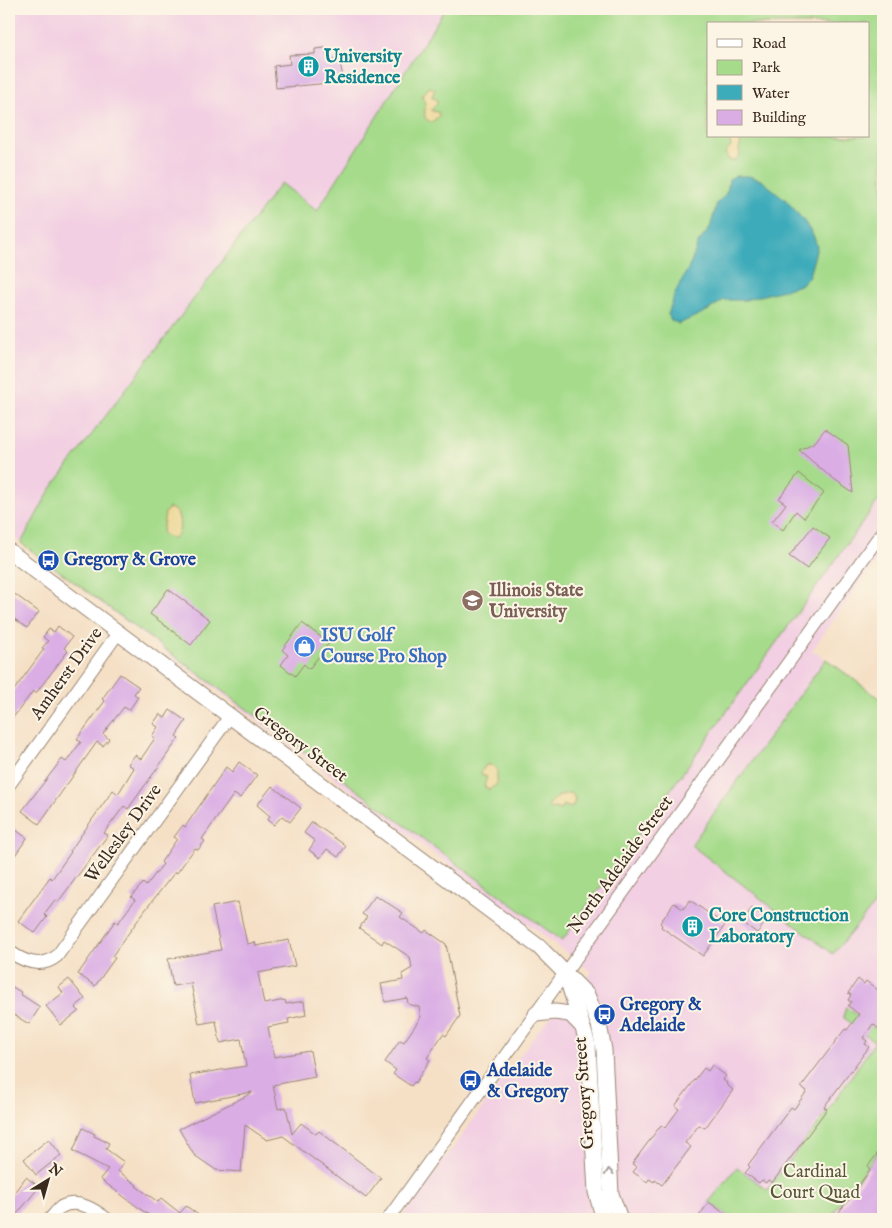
<svg xmlns="http://www.w3.org/2000/svg" width="892" height="1228" viewBox="0 0 892 1228" font-family="'IM FELL English',serif">
<style>
.built{fill:#f2cfe2;fill-rule:evenodd}
.green{fill:#a6db8b;stroke:#708254;fill-rule:evenodd}
.sand{fill:#eeda9e;stroke:#94825e}
.water{fill:#3cabba;stroke:#3c6a6c}
.building{fill:#daade5}
.lines{fill:none;stroke-linecap:round;stroke-linejoin:round}
.minor-casing{stroke:#988572;stroke-width:14}
.major-casing{stroke:#988572;stroke-width:17}
.minor{stroke:#fff;stroke-width:12}
.major{stroke:#fff;stroke-width:15}
.oneway{stroke:#a79f9a}
.labels{text-anchor:middle;dominant-baseline:central;stroke-width:4;stroke-linejoin:round;paint-order:stroke}
.culture-label{font-size:18px;font-weight:bold;fill:#0d838f;stroke:#fcf5e5;text-anchor:start}
.transit-label{font-size:18px;font-weight:bold;fill:#164399;stroke:#fcf5e5;text-anchor:start}
.education-label{font-size:18px;font-weight:bold;fill:#785e54;stroke:#fcf5e5;text-anchor:start}
.shop-label{font-size:18px;font-weight:bold;fill:#366cbe;stroke:#fcf5e5;text-anchor:start}
.street-label{font-size:18px;fill:#3b2a1e;stroke:#fcf5e5}
.park-label{font-size:18px;fill:#565639;stroke:#fcf5e5}
</style>
<rect width="100%" height="100%" fill="#fcf5e5"/>
<filter id="ink" filterUnits="userSpaceOnUse"><feTurbulence type="fractalNoise" baseFrequency=".02" numOctaves="2"/><feDisplacementMap in="SourceGraphic" scale="10" xChannelSelector="R" yChannelSelector="G"/><feConvolveMatrix kernelMatrix="1 2 1 2 8 2 1 2 1" color-interpolation-filters="sRGB"/></filter>
<filter id="wash" filterUnits="userSpaceOnUse"><feTurbulence type="fractalNoise" baseFrequency=".0096" numOctaves="4" result="noise"/><feDisplacementMap in="SourceGraphic" scale="20" xChannelSelector="R" yChannelSelector="G"/><feGaussianBlur stdDeviation="1.12" result="paint"/><feColorMatrix in="noise" values="0 0 0 0 0 0 0 0 0 0 0 0 0 0 0 0 0 1.4 0 .05"/><feComposite in="paint" operator="in"/></filter>
<g filter="url(#wash)">
<rect width="100%" height="100%" fill="#f5e0c6"/>
<path class="built" d="M9,9H883V552L812,650L883,701V1219H401L538,1031L592,972L9,534ZM708,24H868V136H708Z"/>
<g class="green">
<path d="M445,9H883V494L562,941L21,543L50,490L281,183L317,211ZM708,24H868V136H708Z"/>
<path d="M826,659L883,701V894L833,954L691,845Z"/>
<path d="M846,1007L883,1034V1145L829,1219H732L709,1202L737,1167L767,1190L812,1131L815,1129L875,1042L843,1017Z"/>
</g>
<g class="sand">
<path d="M429,87L435,89L432,97L437,100V104L432,109V111L438,112L439,116L432,122C421,119 426,113 425,104C425,103 423,97 422,96Z"/>
<path d="M731,136L736,137L741,143L739,149L740,155L734,161L729,160L725,153L731,147L730,141Z"/>
<path d="M169,508L176,511C181,520 182,532 174,538L166,537L162,532L165,513Z"/>
<path d="M486,765H492L497,770V784L489,790L484,786L487,777L482,775L481,772Z"/>
<path d="M570,793L573,795L575,799L574,804L571,808L563,805L560,810L555,808L550,809L548,807C552,799 561,794 570,793Z"/>
</g>
<path class="water" d="M735,176H749L761,180L785,199L804,221L814,237L817,247L809,276L802,284L794,287L745,300H724L707,311L679,324L671,320L668,314L676,291L691,263L698,243L710,228L717,203L725,195L728,188L729,179Z"/>
<g id="blocks">
<g class="building">
<path d="M325,48L328,60L339,58L343,77L332,79L329,83L276,88L274,66L290,64L289,55L315,54V49Z"/>
<path d="M825,429L848,445L853,493L834,480L799,450L815,442Z"/>
<path d="M799,473L824,493L804,518L796,511L783,530L772,522L786,504L779,499Z"/>
<path d="M813,526L830,538L807,569L789,556Z"/>
<path d="M168,589L210,620L191,645L150,614Z"/>
<path d="M9,590L39,612L27,628L9,615Z"/>
<path d="M302,623L329,643L309,669L304,664L295,676L281,665L288,655L282,650Z"/>
<path d="M58,626L72,637L64,648L68,651L36,693L33,691L9,723V697L44,649L42,648L48,641L43,637L49,629L54,632Z"/>
<path d="M120,674L139,687L134,694L138,697L129,710L124,707L120,712L103,734L109,739L103,746L97,742L39,824L22,811L62,759L66,762L81,742L77,739L105,701L102,699Z"/>
<path d="M170,710L186,721L176,736L179,738L128,809L124,806L104,833L108,835L58,902L55,900L44,914L47,917L35,933L18,921L50,877L52,879L71,852L70,851L113,790L118,794L134,768L128,764L135,755L141,759L155,738L152,736L158,727L153,724L160,714L165,718Z"/>
<path d="M239,762L257,775L240,798L234,794L202,839L205,841L198,850L195,848L177,873L175,872L146,909L112,956L115,958L95,986L78,974L115,921L118,923L135,900L131,897L143,883L146,886L163,864L161,862L177,839L174,837L183,825L185,827L226,767L232,772Z"/>
<path d="M272,786L301,808L290,822L282,816L274,825L267,820L270,816L257,805Z"/>
<path d="M312,822L346,846L338,857L327,849L320,858L309,850L315,841L304,833Z"/>
<path d="M9,825L27,838L9,864Z"/>
<path d="M375,896L379,899L380,898L403,913L400,917L424,933L426,930L446,944L460,1016L446,1036L443,1034L427,1058L430,1060L415,1083L414,1082L411,1086L393,1074L396,1070L385,1062L400,1040L404,1042L421,1017L419,1007L408,1004L407,998L385,1002L381,984L403,980L402,974L412,968L410,957L384,940L382,944L359,928L367,917L362,914Z"/>
<path d="M690,900L725,925L703,956L661,927L662,925L660,923L674,903L683,909Z"/>
<path d="M238,902L247,944L255,942L256,946L289,940L295,966L258,973L264,1004L285,1000L286,1004L304,1001L306,1015L288,1019L289,1023L268,1027L274,1057L310,1051L315,1077L273,1085L278,1109L286,1107L292,1134L301,1123L316,1134L319,1131L381,1178L366,1198L283,1136L267,1140L245,1125L241,1172L216,1170L194,1155L179,1129L252,1093V1092L195,1103L190,1075L246,1066L241,1039L220,1043L216,1021L199,1024L191,983L173,986L168,959L221,950L212,907Z"/>
<path d="M752,908L767,920L757,933L742,922Z"/>
<path d="M69,979L85,999L75,1007L79,1011L61,1025L46,1006L63,993L59,987Z"/>
<path d="M858,979L864,984L866,981L882,993L879,998L883,1001V1032L873,1024L863,1038L867,1041L865,1044L869,1047L824,1107L827,1109L772,1183L768,1180L766,1183L762,1180L759,1183L745,1173L750,1167L748,1165L791,1107L794,1109L807,1091L801,1087L845,1029L847,1030L859,1014L848,1006L851,1002L848,1000L851,995L848,993Z"/>
<path d="M9,985L21,992L20,994L40,1007L29,1024L9,1012Z"/>
<path d="M712,1065L726,1076L723,1080L727,1083L726,1084L733,1090L705,1128L699,1125L685,1143L691,1147L662,1185L655,1180L654,1182L649,1179L647,1182L633,1172L637,1167L632,1164L661,1125L665,1128L679,1109L675,1106L704,1068L708,1071Z"/>
<path d="M83,1128L95,1134L94,1136L109,1143L106,1149L124,1162L118,1171L137,1185L136,1186L158,1202L161,1198L180,1213L186,1206L204,1219H154L100,1179L108,1169L73,1151Z"/>
<path d="M49,1139L61,1155L36,1175L24,1159Z"/>
<path d="M883,1146V1204L872,1219H834L870,1170L868,1166Z"/>
<path d="M26,1177L39,1187L13,1219H9V1199Z"/>
<path d="M709,1202L732,1219H697Z"/>
</g>
</g>
</g>
<g filter="url(#ink)">
<use href="#blocks" fill-opacity="0" stroke="#988572" stroke-width="1"/>
<g class="lines">
<defs>
<g id="minor">
<path d="M9,785L118,633"/>
<path d="M9,951C24,962 41,969 57,956L230,716"/>
<path d="M50,1219C53,1216 57,1210 61,1207C78,1198 95,1210 107,1219"/>
<path d="M388,1219L883,531"/>
</g>
<g id="major">
<path d="M9,551L539,947L587,995L599,1025L604,1050L611,1194L620,1219"/>
<path d="M566,975C573,999 582,1022 588,1046L596,1192L604,1219"/>
<path d="M536,1014L555,1012L570,1014L582,1026"/>
</g>
</defs>
<use href="#minor" class="minor-casing"/>
<use href="#major" class="major-casing"/>
<use href="#minor" class="minor"/>
<use href="#major" class="major"/>
</g>
<defs><path id="oneway-chevron" d="M-2-3.5L2.5 0L-2 3.5" fill="none" stroke-width="1.6" stroke-linecap="round" stroke-linejoin="round" transform="scale(1.25)"/></defs>
<use class="oneway" href="#oneway-chevron" transform="translate(609 1172) rotate(-95)"/>
</g>
<defs>
<symbol id="building-disc" viewBox="-11 -11 22 22"><circle r="9.5" fill="#0f9aa8" stroke="#fcf5e5"/><path d="M-4-6H4V6H1V3H-1V6H-4ZM-2.5-4.3h1.7v1.8h-1.7ZM.8-4.3h1.7v1.8H.8ZM-2.5-1h1.7V.8h-1.7ZM.8-1h1.7V.8H.8Z" fill="#fff"/></symbol>
<symbol id="bus-disc" viewBox="-11 -11 22 22"><circle r="9.5" fill="#1a4fb4" stroke="#fcf5e5"/><path d="M-5-6H5V4H4V6H2V4H-2V6H-4V4H-5ZM-3.5-4V0h7V-4ZM-3.5 1.2v1.5H-2V1.2ZM2 1.2v1.5H3.5V1.2Z" fill="#fff"/></symbol>
<symbol id="university-disc" viewBox="-11 -11 22 22"><circle r="9.5" fill="#8d6e63" stroke="#fcf5e5"/><path d="M0-5L7-2L0 1L-7-2ZM-4 1L0 2.5L4 1V4Q0 6-4 4Z" fill="#fff"/></symbol>
<symbol id="shop-disc" viewBox="-11 -11 22 22"><circle r="9.5" fill="#3f7fe0" stroke="#fcf5e5"/><path d="M-5-2.5h2.3a2.7 3.5 0 0 1 5.4 0H5L5.5 6h-11ZM-1.5-2.5h3a1.5 2.3 0 0 0-3 0Z" fill="#fff"/></symbol>
</defs>
<g fill-rule="evenodd">
<use href="#building-disc" x="296" y="54" width="25" height="25"/>
<use href="#bus-disc" x="36" y="548" width="25" height="25"/>
<use href="#university-disc" x="460" y="588" width="25" height="25"/>
<use href="#shop-disc" x="292" y="634" width="25" height="25"/>
<use href="#building-disc" x="680" y="914" width="25" height="25"/>
<use href="#bus-disc" x="592" y="1002" width="25" height="25"/>
<use href="#bus-disc" x="458" y="1068" width="25" height="25"/>
</g>
<g class="labels">
<g class="culture-label">
<text x="324" y="57">University<tspan x="324" dy="21">Residence</tspan></text>
<text x="709" y="916">Core Construction<tspan x="709" dy="21">Laboratory</tspan></text>
</g>
<g class="transit-label">
<text x="64" y="560">Gregory &amp; Grove</text>
<text x="620" y="1005">Gregory &amp;<tspan x="620" dy="21">Adelaide</tspan></text>
<text x="487" y="1071">Adelaide<tspan x="487" dy="21">&amp; Gregory</tspan></text>
</g>
<g class="education-label">
<text x="489" y="591">Illinois State<tspan x="489" dy="21">University</tspan></text>
</g>
<g class="shop-label">
<text x="321" y="636">ISU Golf<tspan x="321" dy="21">Course Pro Shop</tspan></text>
</g>
<g class="street-label">
<text transform="translate(67 674) rotate(-54)">Amherst Drive</text>
<text transform="translate(300 745) rotate(37)">Gregory Street</text>
<text transform="translate(124 834) rotate(-54)">Wellesley Drive</text>
<text transform="translate(621 865) rotate(-54)">North Adelaide Street</text>
<text transform="translate(585 1093) rotate(-94)">Gregory Street</text>
</g>
<g class="park-label">
<text x="815" y="1172">Cardinal<tspan x="815" dy="21">Court Quad</tspan></text>
</g>
</g>
<rect width="892" height="1228" fill="none" stroke="#fcf5e5" stroke-width="30"/>
<rect x="707" y="22" width="162" height="115" fill="#fcf5e5" stroke="#afa495"/>
<rect x="717" y="39" width="25" height="8" fill="#ffffff" stroke="#afa495"/>
<text x="752" y="48" font-size="15" fill="#3b2a1e">Road</text>
<rect x="717" y="60" width="25" height="15" fill="#a6db8b" stroke="#afa495"/>
<text x="752" y="72" font-size="15" fill="#3b2a1e">Park</text>
<rect x="717" y="85" width="25" height="15" fill="#3cabba" stroke="#afa495"/>
<text x="752" y="98" font-size="15" fill="#3b2a1e">Water</text>
<rect x="717" y="110" width="25" height="15" fill="#daade5" stroke="#afa495"/>
<text x="752" y="122" font-size="15" fill="#3b2a1e">Building</text>
<g transform="translate(48 1180) rotate(37)" stroke="#fcf5e5" stroke-width="4" paint-order="stroke">
<path d="M0-4L9 19L0 12L-9 19Z" fill="#3b2a1e"/>
<text y="-8" font-size="14" font-weight="bold" text-anchor="middle" fill="#3b2a1e">N</text>
</g>
</svg>
